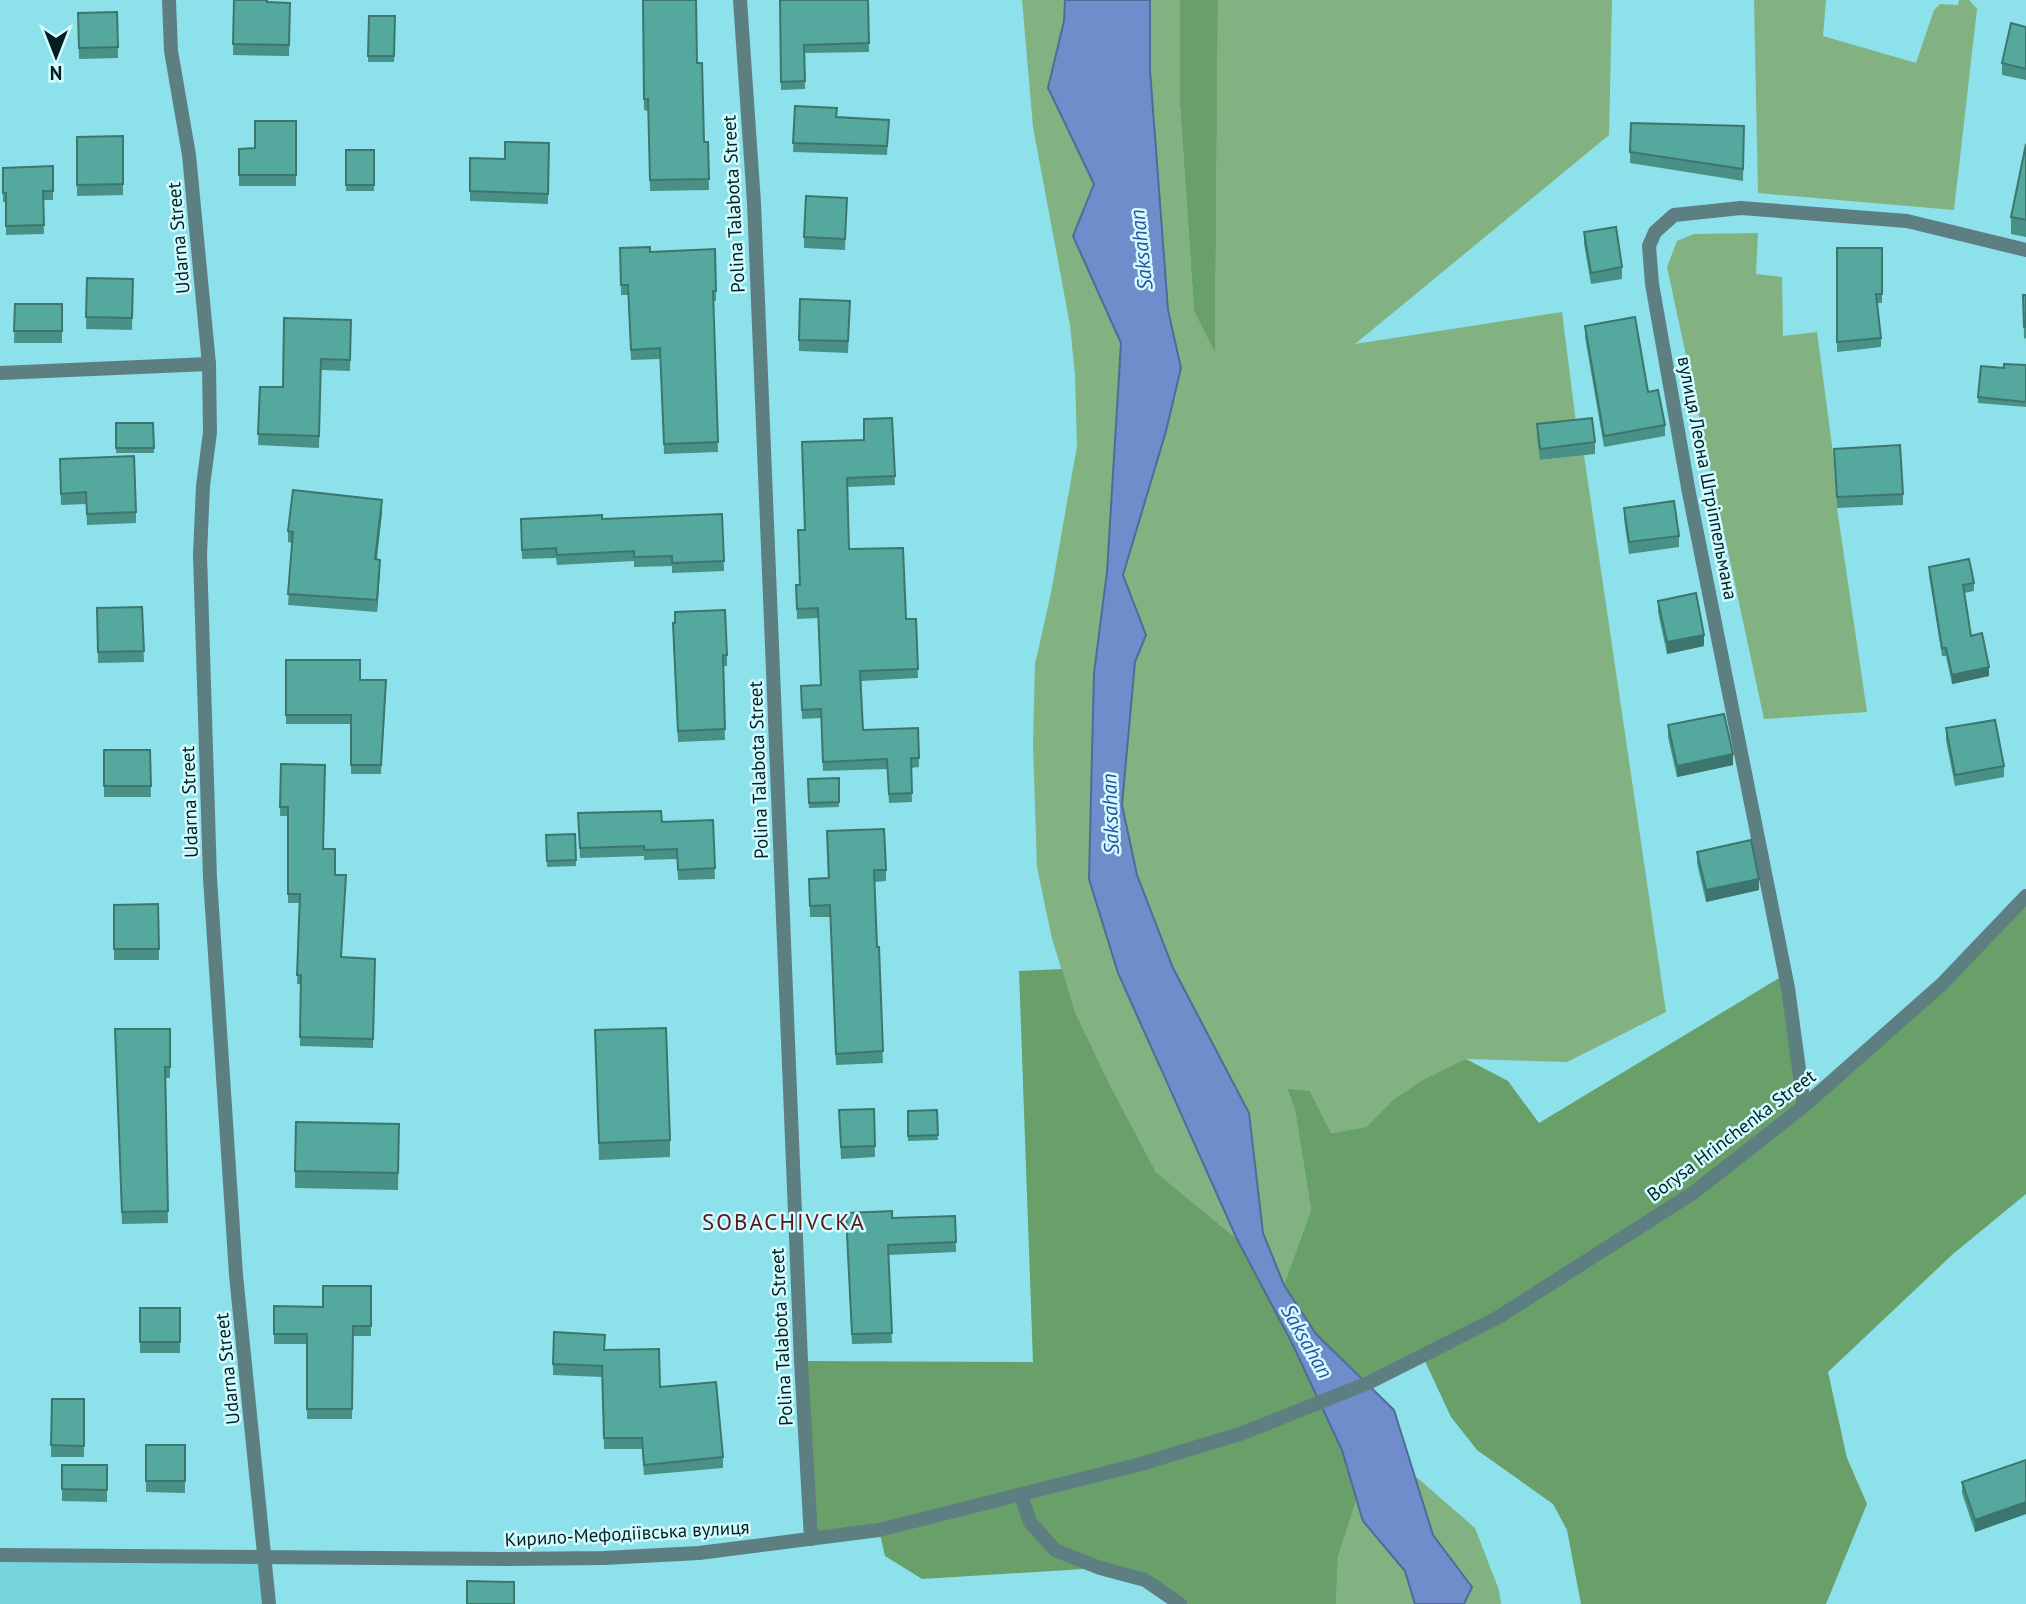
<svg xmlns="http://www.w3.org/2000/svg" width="2026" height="1604" viewBox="0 0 2026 1604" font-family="'PT Sans',sans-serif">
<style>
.built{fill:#76d4de}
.green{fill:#82b281}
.forest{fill:#699f69}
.water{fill:#708dcb;stroke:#4f6c98;stroke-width:2}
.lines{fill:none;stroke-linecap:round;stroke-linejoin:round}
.minor{stroke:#5e7f82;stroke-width:14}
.tertiary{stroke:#5e7f82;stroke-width:14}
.wall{fill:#499087}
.shaded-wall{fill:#3c766e}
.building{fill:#55a89d;stroke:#3c766e;stroke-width:2}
.labels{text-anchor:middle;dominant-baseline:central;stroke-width:5;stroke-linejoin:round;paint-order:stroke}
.street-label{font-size:19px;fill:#031e21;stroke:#d2fbff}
.water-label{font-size:21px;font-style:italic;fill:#2f509b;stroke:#d2fbff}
.quarter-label{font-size:23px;letter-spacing:2px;fill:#5b1718;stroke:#d2fbff}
</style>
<rect width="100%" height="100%" fill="#8ce1ea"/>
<path class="built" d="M0,1555L266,1557L269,1604H0Z"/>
<g class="green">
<path d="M1022,0H1065L1064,21L1048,88L1094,184L1073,236L1121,343L1107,572L1094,673L1089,879L1161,1072L1237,1239L1156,1172L1109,1083L1075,1012L1052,939L1037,867L1033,744L1035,664L1051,593L1077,446L1075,375L1070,325L1033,127Z"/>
<path d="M1150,0H1180V105L1194,311L1215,349L1218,0H1612L1609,135L1355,344L1562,312L1577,431L1541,460L1584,455L1666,1012L1567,1062L1466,1059L1393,1100L1366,1127L1331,1133L1310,1091L1287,1090L1295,1110L1311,1210L1284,1285L1263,1233L1249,1113L1173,968L1137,875L1122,805L1135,662L1146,635L1123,576L1166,431L1181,368L1168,310L1150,70Z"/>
<path d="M1754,0H1826L1823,36L1916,63L1934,10L1940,4L1958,5L1959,0H1969L1977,9L1954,210L1758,193Z"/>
<path d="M1758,233L1756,274L1782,277L1783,336L1817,332L1834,461L1837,508L1867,712L1764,719L1667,267L1677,241L1694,234Z"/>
<path d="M1414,1475L1475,1528L1499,1590L1501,1604H1464L1472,1587L1433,1535Z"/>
<path d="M1357,1498L1363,1521L1405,1571L1415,1604H1336L1338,1557Z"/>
</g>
<g class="forest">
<path d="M1180,0H1218L1215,352L1194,311L1180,105Z"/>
<path d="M2026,896V1194L1953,1254L1828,1372L1847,1458L1867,1504L1826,1604H1581L1567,1530L1553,1504L1477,1450L1451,1417L1423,1357L1368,1383L1316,1334L1284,1285L1311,1210L1295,1110L1287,1089L1310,1091L1331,1133L1366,1127L1393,1100L1425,1079L1466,1059L1508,1081L1539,1123L1786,974L1804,1105Z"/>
<path d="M1062,969L1075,1012L1109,1083L1156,1172L1237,1239L1292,1343L1342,1450L1357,1498L1338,1557L1336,1604H1180L1145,1580L1100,1568L922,1579L885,1556L879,1530L811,1539L801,1361L1033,1362L1019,971Z"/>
</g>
<path class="water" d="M1065,0H1150V70L1168,310L1181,368L1166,431L1123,575L1146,635L1135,662L1122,805L1137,875L1173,968L1249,1113L1263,1233L1284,1285L1316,1334L1394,1410L1433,1535L1472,1587L1464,1604H1415L1405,1571L1363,1521L1342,1450L1292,1343L1237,1239L1118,973L1089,879L1094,673L1107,572L1121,343L1073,236L1094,184L1048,88L1064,21Z"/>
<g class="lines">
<g class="minor">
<path d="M169,0L171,51L189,155L209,364L210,432L203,486L200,555L210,878L236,1275L269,1604"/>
<path d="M740,0L754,203L801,1361L811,1539"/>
<path d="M0,373L209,364"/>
<path d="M1804,1106L1788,988L1689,493L1652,284L1649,246L1655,232L1674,215L1741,208L1907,221L2026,250"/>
<path d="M1021,1495L1030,1522L1055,1550L1100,1568L1145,1580L1180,1604"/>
</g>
<path class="tertiary" d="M0,1555L506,1559L604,1558L699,1553L879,1530L1141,1464L1243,1433L1368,1383L1497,1318L1693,1193L1804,1106L1942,984L2026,896"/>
</g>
<g class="wall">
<path d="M226,0H267V2L290,3L289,56L233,55L234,0Z"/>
<path d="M643,0L697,63L704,142H708L709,190L650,191L648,111L644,110Z"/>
<path d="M780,0H868L869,52L805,53V89L781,90Z"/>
<path d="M117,12L118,58L79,59L78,13Z"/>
<path d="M369,16H395L394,62H368Z"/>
<path d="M2026,27V80L2002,75V63Z"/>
<path d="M795,106L837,117L889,120L887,155L793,152Z"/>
<path d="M296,121V186H239V149L255,148Z"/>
<path d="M1631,123L1744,126L1743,181L1630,163Z"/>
<path d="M123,136V195L77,196V137Z"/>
<path d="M549,143L548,204L470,201V158L505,159Z"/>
<path d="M2026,144V237L2011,234V217Z"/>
<rect x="346" y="150" width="28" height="41"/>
<path d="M53,166V200H43L44,234L6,235V202H3V168Z"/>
<path d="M847,198L845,250L804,248V237Z"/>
<path d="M1584,232L1622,267V279L1591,284L1584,244Z"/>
<path d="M620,248L650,252L715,249L716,301H713L718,452L664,454L660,359L631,360L628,295H621Z"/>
<path d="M1837,248H1882V303H1877L1881,338V347L1837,352Z"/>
<path d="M87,278L133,279L132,330L86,329Z"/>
<path d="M2023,295H2026V338L2024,339Z"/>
<path d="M850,301L848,353L799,351V340Z"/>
<path d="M15,304H62V343H14Z"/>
<path d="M351,320L350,371L321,370L319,448L258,445L260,387H283Z"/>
<path d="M1585,326L1648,392L1665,425V436L1604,447L1585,337Z"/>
<path d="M2026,365V407L1978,403V397L2004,368Z"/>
<path d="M892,418L895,485L848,487L849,549L906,619H916L918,678L861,681L863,730L918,728L919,767L911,768L912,802L889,803L887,769L823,771L821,718L802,719L801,686L820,685L818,618L797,619L796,585H799L864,440Z"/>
<path d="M116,423H153L154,453H116Z"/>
<path d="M1537,424L1595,442V454L1540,460L1537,436Z"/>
<path d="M1834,449L1903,494V505L1837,508Z"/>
<path d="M60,471L136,512V523L87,525L86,504L61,505Z"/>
<path d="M1624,508L1679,536V547L1629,554L1624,519Z"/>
<path d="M382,512L377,559L380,571L377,612L288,605L292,543L288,542V531Z"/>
<path d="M722,514L724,571L672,573V566L634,567V561L557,565L556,558L522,559L521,519H602Z"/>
<path d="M1929,567L1974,583V591L1964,593L1971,636L1989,676L1952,684L1946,656H1942L1929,575Z"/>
<path d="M1658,601L1704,646L1667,654L1658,612Z"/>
<path d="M142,607L144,662L98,663L97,608Z"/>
<path d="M673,635L727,655V666H723L725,740L678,742Z"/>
<path d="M286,660L360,680L386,689L381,774H351V724H286Z"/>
<path d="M1668,725L1733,765L1677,777L1668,737Z"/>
<path d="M1946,728L2004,766V777L1955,786L1946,740Z"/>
<path d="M104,750H150L151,797H104Z"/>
<path d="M281,764L335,875L342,957L375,959L373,1048L300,1046L301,984H297L300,903H288V816H280Z"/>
<path d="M839,778V807L809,808L808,779Z"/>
<path d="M578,813L662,822L713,820L715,879L678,880L677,859L644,860V856L580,858Z"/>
<path d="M575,834L576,866L547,867L546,835Z"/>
<path d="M827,842L886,870V881L874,882L883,1063L836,1065L830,917H810L809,879L828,878Z"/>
<path d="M1697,852L1759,890L1706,902L1697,863Z"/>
<path d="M158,904L159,960H114V905Z"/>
<path d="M170,1029V1078H166L168,1223L122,1224L115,1041Z"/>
<path d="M595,1030L670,1140V1157L599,1160Z"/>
<path d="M874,1109L875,1157L841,1159L839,1110Z"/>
<path d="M937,1110L938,1140L908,1141V1111Z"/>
<path d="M399,1124L398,1190L295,1188V1171Z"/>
<path d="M955,1216L956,1252L888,1255L892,1343L852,1344L846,1223L892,1218Z"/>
<path d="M371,1286V1336H353L352,1419H307V1344H274V1306L323,1307Z"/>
<rect x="140" y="1308" width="40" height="45"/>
<path d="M605,1350L660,1387L723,1457V1468L644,1475L642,1449H604L602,1377L553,1375V1364Z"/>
<path d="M52,1399H84V1457H51Z"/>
<path d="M146,1445H185V1493L146,1492Z"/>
<path d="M2026,1460V1514L1975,1532L1962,1493V1482Z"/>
<path d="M62,1465H107V1502L62,1501Z"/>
</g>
<g class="shaded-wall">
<path d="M382,500V512L375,570V559Z"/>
<path d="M380,560V571L377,612V600Z"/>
<path d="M1704,635V646L1667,654V642Z"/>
<path d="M1989,667V676L1952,684V675Z"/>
<path d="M1733,754V765L1677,777V766Z"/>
<path d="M1759,879V890L1706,902V890Z"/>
<path d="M2026,1502V1514L1975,1532V1520Z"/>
</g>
<g class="building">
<path d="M234,0H267V2L290,3L289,45L233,44Z"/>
<path d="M643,0H696L697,63H702L704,142H708L709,179L650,180L648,99H644Z"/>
<path d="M780,0H868L869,43L804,45L805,81L781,82Z"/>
<path d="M117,12L118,47L79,48L78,13Z"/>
<path d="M369,16H395L394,56H368Z"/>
<path d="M2011,23L2026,27V69L2002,63Z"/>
<path d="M795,106L837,108L836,117L889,120L887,146L793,143Z"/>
<path d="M255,121H296V175H239V149L255,148Z"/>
<path d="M1631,123L1744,126L1743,169L1630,152Z"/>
<path d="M123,136V184L77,185V137Z"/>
<path d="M505,142L549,143L548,194L470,191V158L505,159Z"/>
<path d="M2026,144V220L2011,217Z"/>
<rect x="346" y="150" width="28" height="35"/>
<path d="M53,166V191H43L44,225L6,226V193H3V168Z"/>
<path d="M806,196L847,198L845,239L804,237Z"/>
<path d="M1616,227L1622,267L1591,273L1584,232Z"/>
<path d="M650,247V252L715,249L716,291H713L718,442L664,444L660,348L631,350L628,285H621L620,248Z"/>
<path d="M1837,248H1882V294H1876L1881,338L1837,342Z"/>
<path d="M87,278L133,279L132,318L86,317Z"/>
<path d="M2023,295H2026V327H2024Z"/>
<path d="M800,299L850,301L848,341L799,340Z"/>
<path d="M15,304H62V331H14Z"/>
<path d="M1635,317L1648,392L1658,390L1665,425L1604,436L1585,326Z"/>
<path d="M284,318L351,320L350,360L321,359L319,436L258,434L260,387H283Z"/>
<path d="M2004,364L2026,365V402L1978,397L1981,366L2004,368Z"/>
<path d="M892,418L895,476L847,478L849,549L903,548L906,619H916L918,669L860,671L863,730L918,728L919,758H911L912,793L889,794L887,759L823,762L821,709L802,710L801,686L821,685L818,608L797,609L796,585H800L798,530H805L802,442L864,440V419Z"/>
<path d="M1592,418L1595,442L1540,449L1537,424Z"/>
<path d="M116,423H153L154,448H116Z"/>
<path d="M1900,445L1903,494L1837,497L1834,449Z"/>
<path d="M134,456L136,512L87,514L86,492L61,494L60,459Z"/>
<path d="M293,490L382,500L375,559L380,560L377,600L288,594L293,532L288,531Z"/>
<path d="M1674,501L1679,536L1629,542L1624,508Z"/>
<path d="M722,514L724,561L672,563V556L634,557V551L557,555L556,548L522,550L521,519L602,515V519Z"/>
<path d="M1969,559L1974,583L1963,585L1971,636L1982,633L1989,667L1952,675L1946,648H1942L1929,567Z"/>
<path d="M1696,593L1704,635L1667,642L1658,601Z"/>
<path d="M142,607L144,651L98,652L97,608Z"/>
<path d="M725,610L727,655H723L725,729L678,731L673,623H675V612Z"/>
<path d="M286,660H360V680H386L381,765H351V715H286Z"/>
<path d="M1724,714L1733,754L1677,766L1668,725Z"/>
<path d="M1995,720L2004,766L1955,775L1946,728Z"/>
<path d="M104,750H150L151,786H104Z"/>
<path d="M281,764L325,765L323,849H335V875H346L341,957L375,959L373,1039L300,1037L301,975H297L300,894H288V807H280Z"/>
<path d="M839,778V802L809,803L808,779Z"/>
<path d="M661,811L662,822L713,820L715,868L678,870L677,849L644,850V846L580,848L578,813Z"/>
<path d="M884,829L886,870H874L877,947H879L883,1051L836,1054L830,905L810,906L809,879L829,878L827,831Z"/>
<path d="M575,834L576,860L547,861L546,835Z"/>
<path d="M1751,840L1759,879L1706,890L1697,852Z"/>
<path d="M158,904L159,949H114V905Z"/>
<path d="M666,1028L670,1140L599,1143L595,1030Z"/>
<path d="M115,1029H170V1067H165L168,1211L122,1212Z"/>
<path d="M874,1109L875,1146L841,1147L839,1110Z"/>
<path d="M937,1110L938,1135L908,1136V1111Z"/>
<path d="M296,1122L399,1124L398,1173L295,1171Z"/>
<path d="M892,1211V1218L955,1216L956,1242L888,1245L892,1333L852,1334L846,1213Z"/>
<path d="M323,1286H371V1326H353L352,1409H307V1334H274V1306L323,1307Z"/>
<rect x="140" y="1308" width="40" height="34"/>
<path d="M554,1332L605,1335L604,1350L659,1349L660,1387L716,1382L723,1457L644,1465L642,1438H604L602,1366L553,1364Z"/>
<path d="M52,1399H84V1446L51,1445Z"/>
<rect x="146" y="1445" width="39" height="36"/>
<path d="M2026,1460V1502L1975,1520L1962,1482Z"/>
<path d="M62,1465H107V1490L62,1489Z"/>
<path d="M467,1581L514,1582V1604H467Z"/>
</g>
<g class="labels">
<g class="street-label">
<text transform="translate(733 204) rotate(-93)">Polina Talabota Street</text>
<text transform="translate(178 238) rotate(-95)">Udarna Street</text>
<text transform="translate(1708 478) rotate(79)">вулиця Леона Штріппельмана</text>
<text transform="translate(758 770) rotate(-92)">Polina Talabota Street</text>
<text transform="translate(189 802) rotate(-92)">Udarna Street</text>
<text transform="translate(1731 1135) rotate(-37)">Borysa Hrinchenka Street</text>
<text transform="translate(781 1337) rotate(-93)">Polina Talabota Street</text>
<text transform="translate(227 1369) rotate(-96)">Udarna Street</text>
<text transform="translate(627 1533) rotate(-3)">Кирило-Мефодіївська вулиця</text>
</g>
<g class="water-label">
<text transform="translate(1141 250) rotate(-96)">Saksahan</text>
<text transform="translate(1110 814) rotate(-92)">Saksahan</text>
<text transform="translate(1307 1341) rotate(60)">Saksahan</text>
</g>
<g class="quarter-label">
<text x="784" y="1221">SOBACHIVCKA</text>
</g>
</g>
<g transform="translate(56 56) rotate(180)" stroke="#d2fbff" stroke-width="5" paint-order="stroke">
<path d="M0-5L12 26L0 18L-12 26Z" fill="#031e21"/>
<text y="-10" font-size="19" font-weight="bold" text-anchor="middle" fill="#031e21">N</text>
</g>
</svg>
